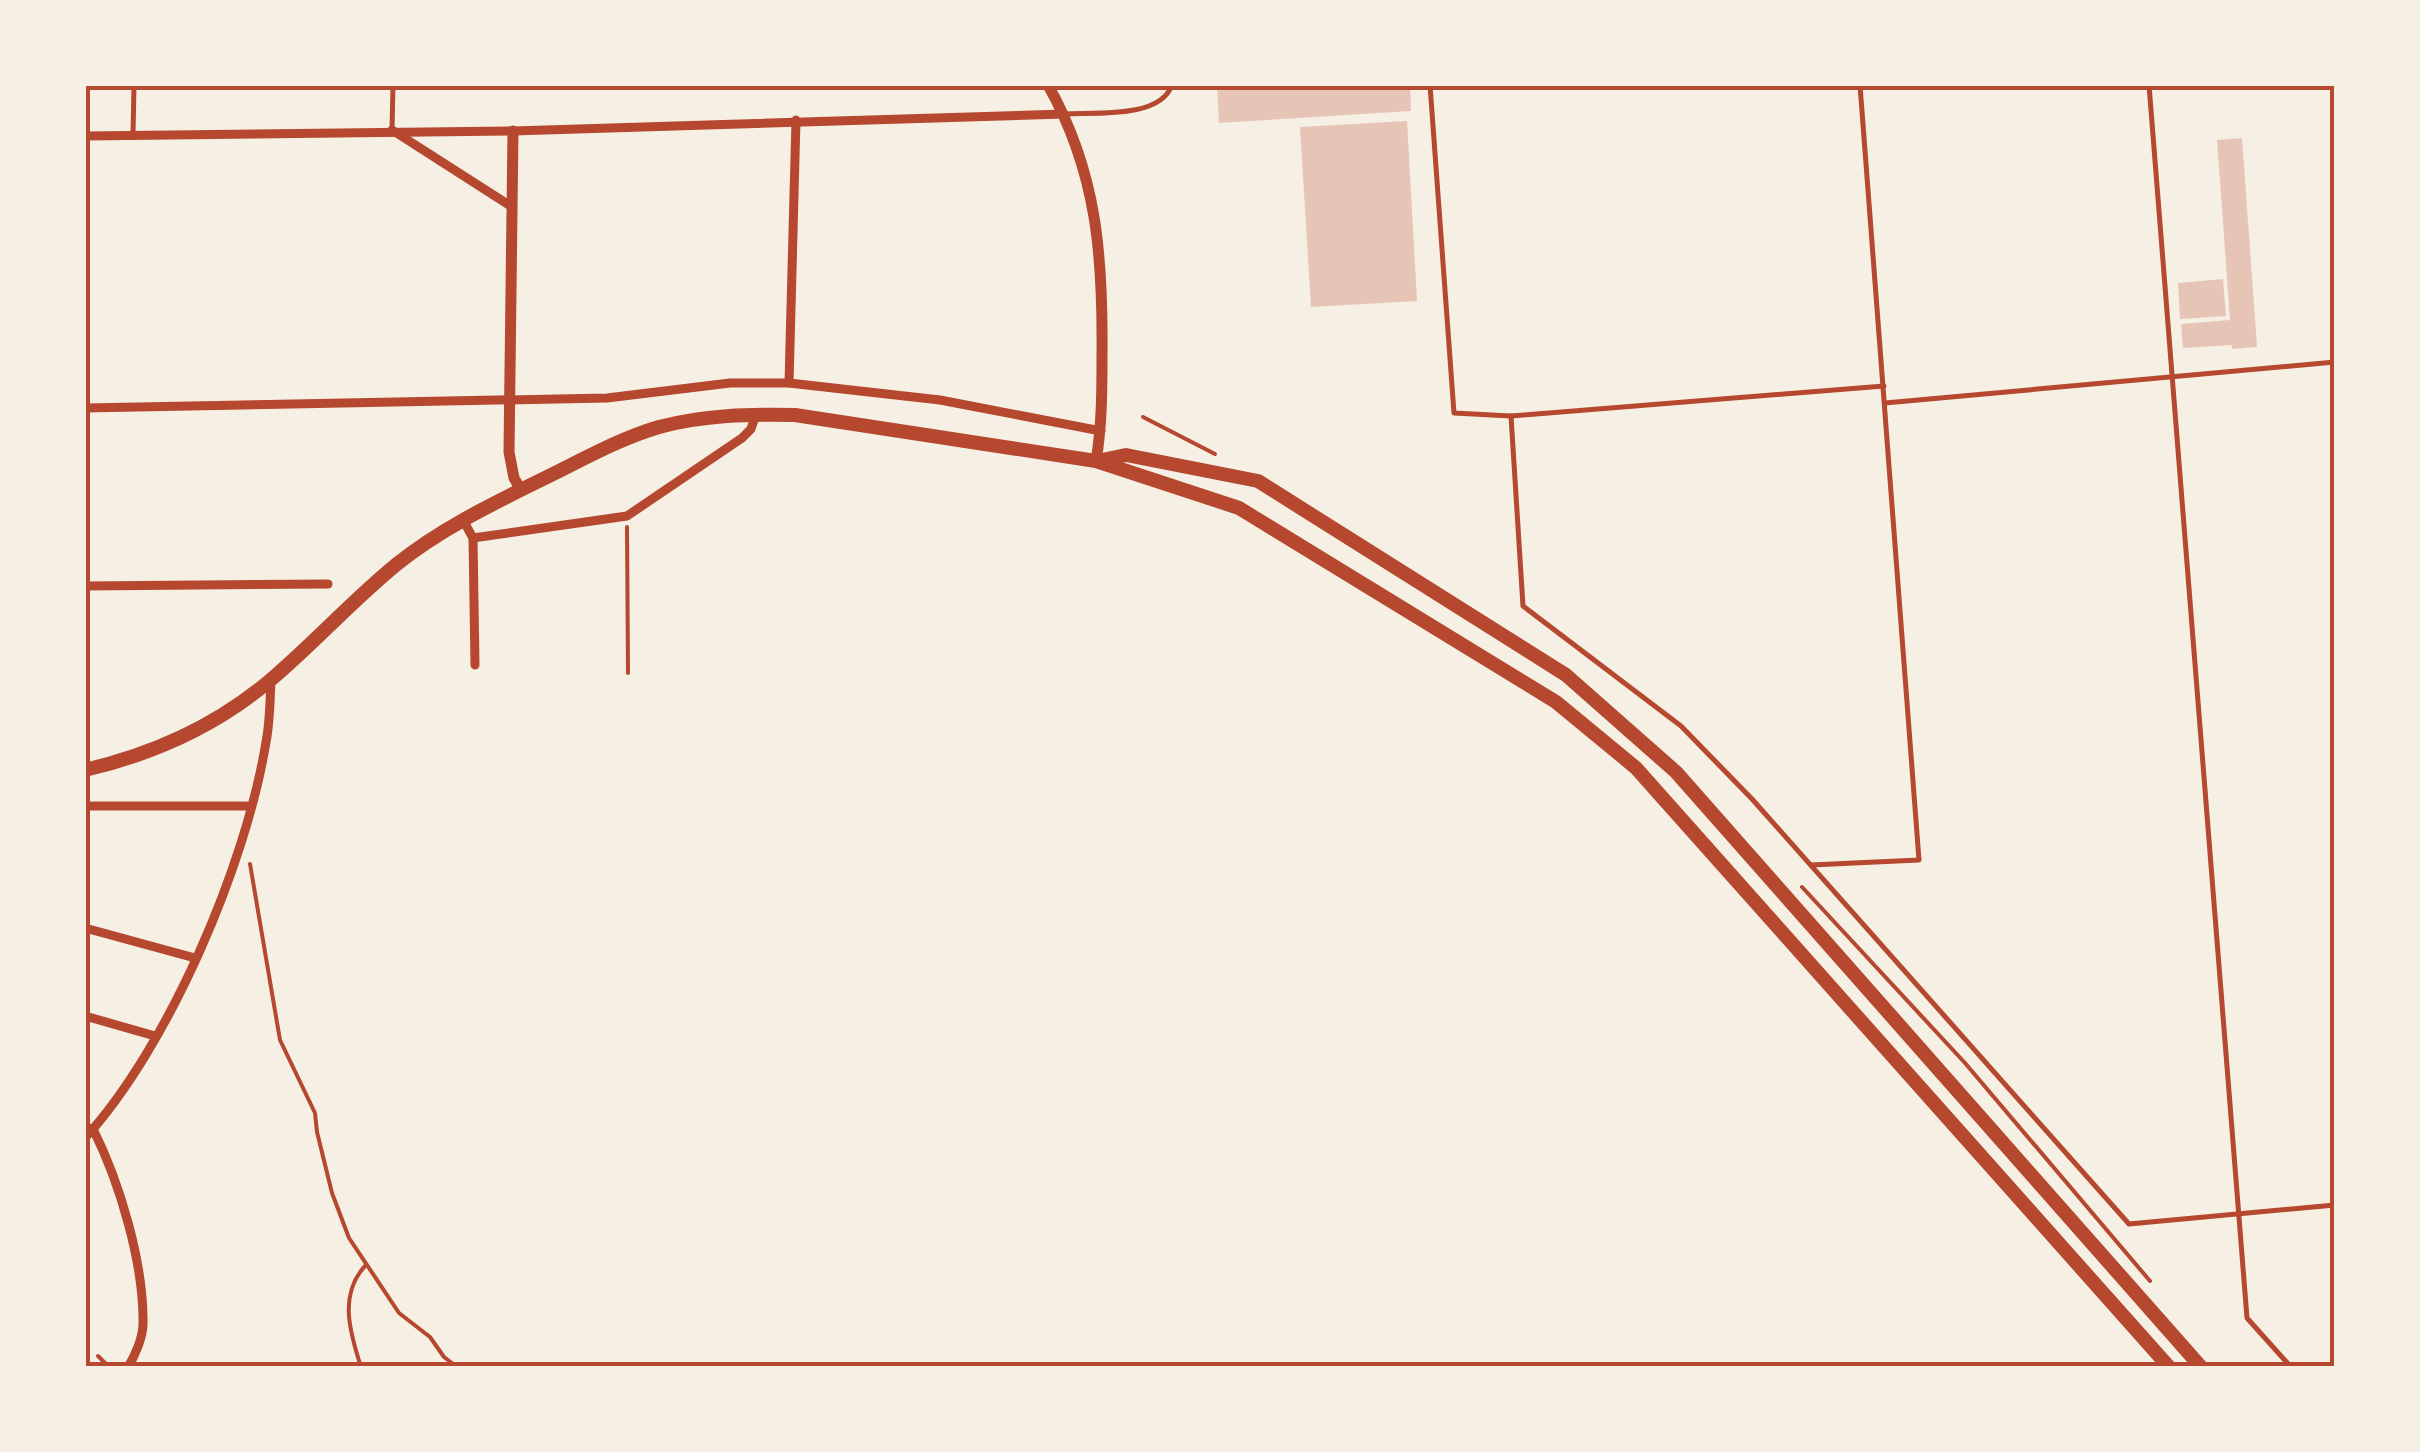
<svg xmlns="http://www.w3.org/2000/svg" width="2420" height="1452" viewBox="0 0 2420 1452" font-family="Arial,sans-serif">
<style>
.building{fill:#e6c5b7}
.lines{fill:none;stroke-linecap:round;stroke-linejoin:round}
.path{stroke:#b5482f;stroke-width:4}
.service{stroke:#b5482f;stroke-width:5}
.minor{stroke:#b5482f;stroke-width:9}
.tertiary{stroke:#b5482f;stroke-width:11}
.primary{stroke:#b5482f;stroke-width:14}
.neatline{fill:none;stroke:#b5482f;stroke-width:4}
</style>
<rect width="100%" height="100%" fill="#f6efe4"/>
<g class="building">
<path d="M1217,85H1410L1411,111L1219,123Z"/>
<path d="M1407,121L1417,301L1311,307L1300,127Z"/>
<path d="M2242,138L2257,347L2232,349V345L2183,348L2181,324L2230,320L2217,140Z"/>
<path d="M2223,279L2226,316L2180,319L2178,283Z"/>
</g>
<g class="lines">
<g class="path">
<path d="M1143,417L1215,454"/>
<path d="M627,527L628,673"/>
<path d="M250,864L280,1040L315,1113L317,1132L332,1193L349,1238L399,1313L430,1337L444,1357L457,1367"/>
<path d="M1802,887L1965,1063L2150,1281"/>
<path d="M98,1356L109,1367"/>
<path d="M361,1367C350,1333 338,1294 366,1265"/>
</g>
<g class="service">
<path d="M1430,85L1454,413L1511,416L1884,386"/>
<path d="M2149,85L2247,1318L2291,1367"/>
<path d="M2334,85L2335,100"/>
<path d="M1064,114C1095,112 1160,119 1172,85"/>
<path d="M392,130L393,85"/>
<path d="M133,135L134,85"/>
<path d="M1885,403L2335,362"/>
<path d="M1511,416L1523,606L1681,726L1752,799L2129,1224L2335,1205"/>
<path d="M1811,865L1919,860L1860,85"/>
</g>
<g class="minor">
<path d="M392,130L512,207"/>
<path d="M85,136L513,131L1064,114"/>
<path d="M789,383L796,120"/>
<path d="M85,408L607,398L730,383H789L940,400L1101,431"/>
<path d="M463,520L473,538L627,516L742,438L751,429L756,414"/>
<path d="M473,538L475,665"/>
<path d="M85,586L328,584"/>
<path d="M85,806H251"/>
<path d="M85,928L195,958"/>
<path d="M85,1016L155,1036"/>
<path d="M85,1127L93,1129C120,1183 144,1264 143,1324C143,1337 135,1356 128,1367"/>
<path d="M85,1138C169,1046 246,865 266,742C270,722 270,700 271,680"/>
</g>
<g class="tertiary">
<path d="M1048,85C1097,172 1103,256 1102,354C1102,390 1102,425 1096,461"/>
<path d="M513,131L509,452L514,478L521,490"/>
</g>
<g class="primary">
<path d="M1097,461L1126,455L1258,481L1566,675L1676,772L2201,1367"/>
<path d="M85,770C154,754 220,724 274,677C316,641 354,599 397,564C444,526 501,500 555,473C589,456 622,438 659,427C704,415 749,414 795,415L1096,461L1239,508L1556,702L1636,768L2169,1367"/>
</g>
</g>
<rect width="2420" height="1452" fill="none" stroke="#f6efe4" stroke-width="175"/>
<rect x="88" y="88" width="2244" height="1276" class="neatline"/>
</svg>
